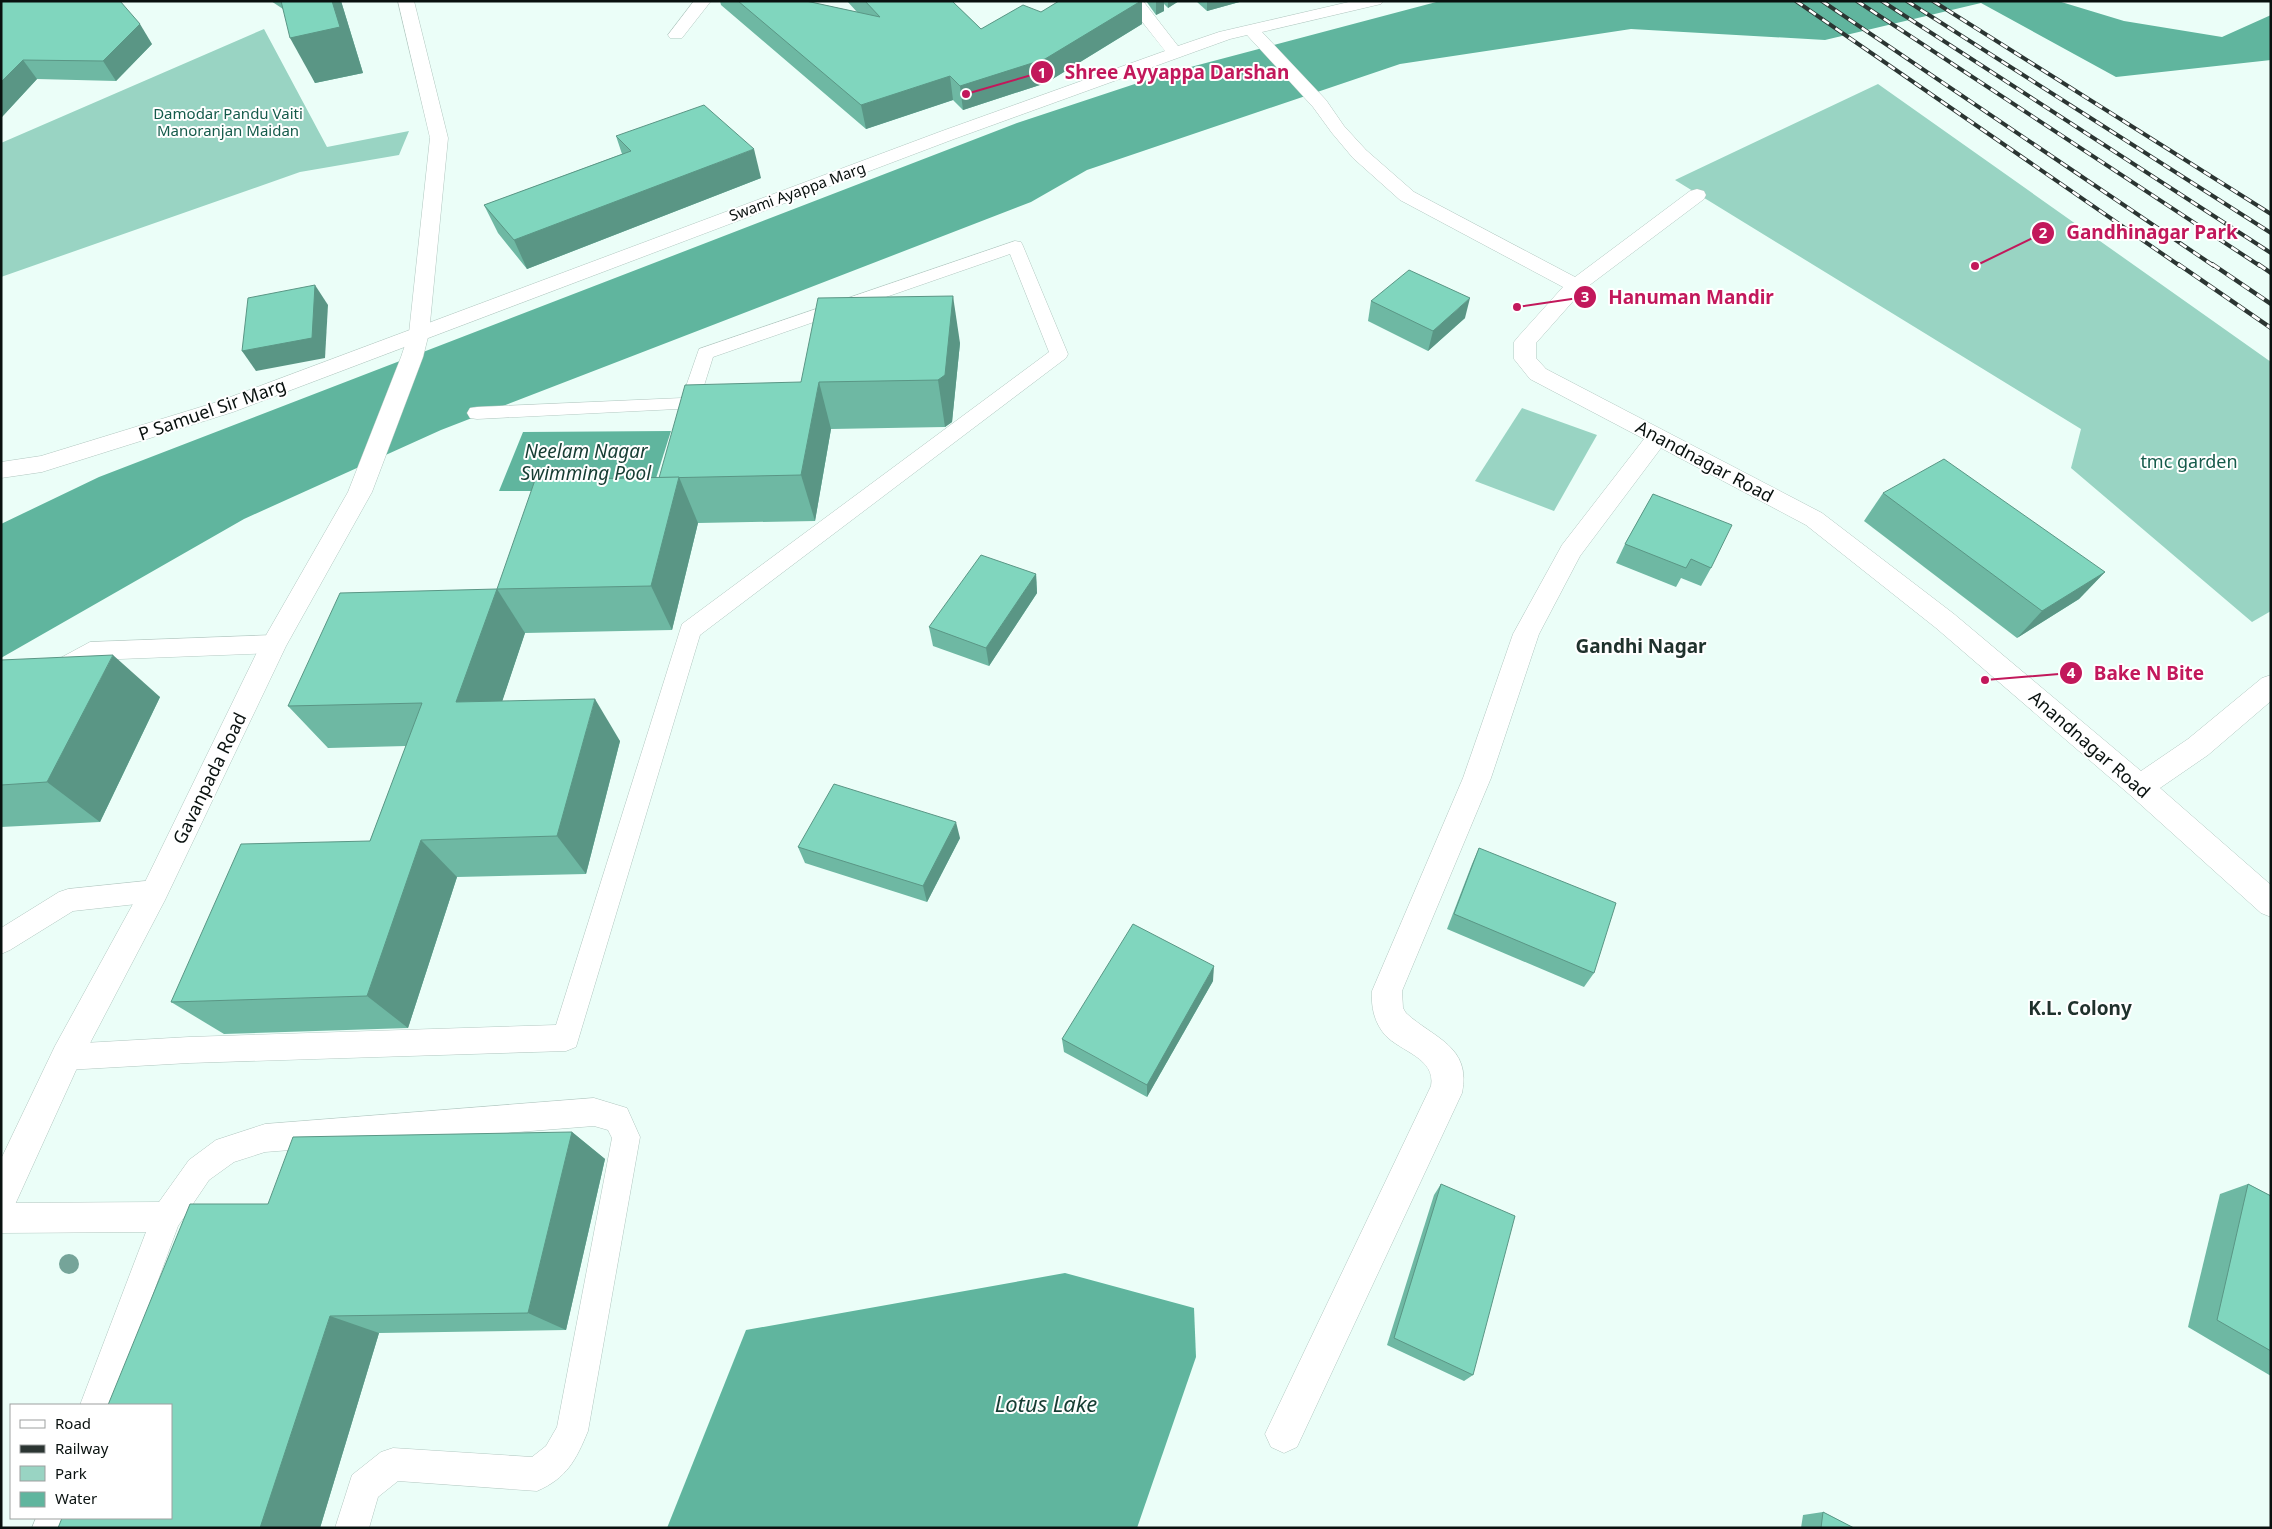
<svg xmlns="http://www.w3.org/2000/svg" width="2272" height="1529" viewBox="0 0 2272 1529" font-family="'Noto Sans',sans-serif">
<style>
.green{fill:#99d4c3}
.water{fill:#60b59e}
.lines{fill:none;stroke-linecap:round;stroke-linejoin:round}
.lane-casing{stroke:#b1c7c0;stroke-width:1}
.street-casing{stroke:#b1c7c0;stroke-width:1}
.secondary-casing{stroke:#b1c7c0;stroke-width:1}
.lane{fill:#fff;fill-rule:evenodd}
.street{fill:#fff;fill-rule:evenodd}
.secondary{fill:#fff;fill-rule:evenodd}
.rail-far1-casing{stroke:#2b3532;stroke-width:4}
.rail-casing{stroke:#2b3532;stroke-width:4.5}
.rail-far1{stroke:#fff;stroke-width:2.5;stroke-dasharray:8;stroke-linecap:butt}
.rail{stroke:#fff;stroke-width:3;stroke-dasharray:9;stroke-linecap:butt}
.tree{fill:#75a499}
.wall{fill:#6eb8a3}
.shaded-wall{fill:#5a9685}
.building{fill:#80d6be;stroke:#5a9685}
.labels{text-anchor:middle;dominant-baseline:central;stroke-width:4;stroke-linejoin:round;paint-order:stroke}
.far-park-label{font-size:15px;fill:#155b4b;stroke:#fff}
.far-street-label{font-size:15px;fill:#09110f;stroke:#fff}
.street-label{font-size:18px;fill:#09110f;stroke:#fff}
.park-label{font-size:18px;fill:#155b4b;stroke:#fff}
.water-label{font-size:19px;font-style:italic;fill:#163d33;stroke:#fff}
.neighbourhood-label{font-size:19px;font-weight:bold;fill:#1f312c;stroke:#fff}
.near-water-label{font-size:22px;font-style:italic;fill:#163d33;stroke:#fff}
.leader{fill:none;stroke:#c2185b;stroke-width:2}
.callout-dot{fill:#c2185b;stroke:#fff;stroke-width:2}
.mark-label{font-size:15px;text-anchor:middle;font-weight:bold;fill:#fff}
.callout-label{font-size:19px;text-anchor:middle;font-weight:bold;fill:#c2185b;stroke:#fff;stroke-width:4;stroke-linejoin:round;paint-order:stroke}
</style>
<rect width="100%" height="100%" fill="#ebfef8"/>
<g class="green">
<path d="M264,29L327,147L409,131L399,155L300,172L1,277V143Z"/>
<path d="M1878,84L2271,362V611L2252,622L2071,468L2081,429L1675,180Z"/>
<path d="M1522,408L1597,435L1554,511L1475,481Z"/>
</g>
<g class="water">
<path d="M1440,1H2058L2124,21L2222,37L2271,15V60L2116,77L1981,3L1825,40L1631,29L1400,64L1087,170L1031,202L441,430L244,519L1,658V524L99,477L1017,123L1168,73Z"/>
<path d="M671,431L652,491H499L523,432Z"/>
<path d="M1065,1273L1194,1308L1196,1357L1137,1528H667L746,1330Z"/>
</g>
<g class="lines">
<defs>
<g id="lane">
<path d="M1015,241L1021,242L1023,246L1068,354L1066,358L700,635L576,1047L566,1051L189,1063L66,1070L56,1066L52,1057L56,1048L66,1044L189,1037L556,1025L682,624L1049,352L1010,254L713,357L697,408L477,419L470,418L467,413L470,408L477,407L682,398L699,349Z"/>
<path d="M274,635L282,638L285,644L282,650L274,653L94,660L1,710V690L90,642Z"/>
<path d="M155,880L164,883L168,891L164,899L155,902L73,911L10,950L1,954V928L59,892L68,889Z"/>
<path d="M594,1098L627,1108L640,1137L588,1431C576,1460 567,1478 537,1491L398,1481L378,1497L369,1528H335L352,1475L381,1452L393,1448L532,1457L546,1446L557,1427L612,1138L608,1130L594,1126L265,1152L234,1162L209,1180L178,1226L112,1405H80L146,1232L1,1233V1203L159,1202L189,1160L216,1140L265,1124Z"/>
<path d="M36,1518H70L66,1528H32Z"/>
</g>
<g id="street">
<path d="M694,1H711L682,38H670L668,35Z"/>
<path d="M1126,1H1143L1178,46L1219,32L1353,1H1383L1381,4L1262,32L1326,100L1344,126L1366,150L1414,192L1575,277L1690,191L1697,189L1704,191L1706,195L1704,199L1583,290L1536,343V358L1546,369L1822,513L1954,614L2141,771L2188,739L2262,678L2271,675V701L2208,755L2160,788L2271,885V917L2261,913L2130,795L1936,628L1806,525L1661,448L1580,556L1539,634L1491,778L1402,991L1403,1008L1406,1013C1433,1038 1472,1046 1462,1093L1297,1447L1284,1453L1271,1447L1265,1434L1431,1086C1436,1058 1401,1052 1385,1035C1374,1022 1371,1007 1372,991L1463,778L1513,634L1562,545L1644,439L1530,379L1514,359V342L1518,337L1563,287L1400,200L1353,158L1332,133L1313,107L1247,35L1230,39L954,139L233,412L42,472L1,478V462L41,456L217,402L942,131L1165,51Z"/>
</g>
<path id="secondary" d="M398,1H414L448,138L429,333L423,357L372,492L286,646L165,900L77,1068L13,1209L1,1214V1159L55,1046L145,882L261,644L348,492L401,357L409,333L430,138Z"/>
</defs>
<use href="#lane" class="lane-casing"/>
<use href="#street" class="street-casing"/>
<use href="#secondary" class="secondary-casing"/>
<use href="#lane" class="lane"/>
<use href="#street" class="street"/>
<use href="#secondary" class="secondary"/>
<defs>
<g id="rail-far1">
<path d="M1796,1L2180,266"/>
<path d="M1822,1L2214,266"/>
<path d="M1857,1L2260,266"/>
<path d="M1882,1L2271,253"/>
<path d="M1907,1L2271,233"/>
<path d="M1933,1L2271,214"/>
</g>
<g id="rail">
<path d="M2178,264L2271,328"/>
<path d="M2212,264L2271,304"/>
<path d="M2258,264L2271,273"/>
</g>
</defs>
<use href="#rail-far1" class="rail-far1-casing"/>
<use href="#rail" class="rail-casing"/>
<use href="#rail-far1" class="rail-far1"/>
<use href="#rail" class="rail"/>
</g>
<circle class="tree" cx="69" cy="1264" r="10"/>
<g class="wall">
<path d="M1,1L152,44L116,81L37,79L1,118Z"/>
<path d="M271,1H341L363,73L315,83L283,9Z"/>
<path d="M720,1H806L857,12L847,1H952L981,29L1041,12L1142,1V24L1046,83L963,110L953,100L866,129L721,5Z"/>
<path d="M1146,1H1179L1168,8L1164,4V11L1156,15Z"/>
<path d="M1196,1H1243L1207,11Z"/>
<path d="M616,136L761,178L527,269L498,233L484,205L622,154Z"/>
<path d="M1371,301L1465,318L1428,351L1368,321Z"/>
<path d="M960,343L952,422L945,427L831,429L815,521L698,523L672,630L525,633L502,701L620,741L586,874L457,877L408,1028L224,1034L171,1002L370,841L406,746L328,748L288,706L497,589L660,478L801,382Z"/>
<path d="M1883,493L2105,572L2079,599L2017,638L1864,521Z"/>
<path d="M1653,494L1711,568L1701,586L1681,578L1676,587L1616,563L1625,544Z"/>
<path d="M1036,574L1037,593L989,666L933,646L929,627Z"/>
<path d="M1,660L160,697L100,822L1,827Z"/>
<path d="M960,838L927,902L805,863L798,847Z"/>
<path d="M1479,848L1594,973L1584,987L1447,929L1472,864Z"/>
<path d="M1213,981L1147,1097L1064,1052L1062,1039Z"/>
<path d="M572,1132L605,1159L566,1330L379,1333L320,1528H58L268,1204Z"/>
<path d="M1441,1184L1473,1375L1464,1381L1387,1345L1434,1195Z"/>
<path d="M2248,1184L2271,1196V1376L2188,1327L2220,1194Z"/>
<path d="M1823,1512L1854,1528H1801L1803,1515Z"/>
</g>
<g class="shaded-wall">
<path d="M332,1H341L363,73L315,83L290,38Z"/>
<path d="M1142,1V24L1046,83L963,110L960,86Z"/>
<path d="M1156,1H1164V11L1156,15Z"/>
<path d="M1168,1H1179L1168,8Z"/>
<path d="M1207,1H1243L1207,11Z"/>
<path d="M140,24L152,44L116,81L103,61Z"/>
<path d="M23,60L37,79L1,118V82Z"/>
<path d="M950,76L953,100L866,129L861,105Z"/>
<path d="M754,149L761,178L527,269L514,240Z"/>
<path d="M315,285L328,305L325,358L256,371L242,351Z"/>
<path d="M953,296L960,343L952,422L945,427L938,380Z"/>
<path d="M1470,298L1465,318L1428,351L1433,331Z"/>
<path d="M819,382L831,429L815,521L801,475Z"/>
<path d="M679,477L698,523L672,630L651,586Z"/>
<path d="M2105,572L2079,599L2017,638L2042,611Z"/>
<path d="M1036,574L1037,593L989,666L986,648Z"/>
<path d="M497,589L525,633L488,744L456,702Z"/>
<path d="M113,655L160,697L100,822L47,782Z"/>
<path d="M595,699L620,741L586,874L557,836Z"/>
<path d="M956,822L960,838L927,902L923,886Z"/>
<path d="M421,840L457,877L408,1028L367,996Z"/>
<path d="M1214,966L1213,981L1147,1097V1085Z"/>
<path d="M572,1132L605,1159L566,1330L528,1313Z"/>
<path d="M330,1316L379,1333L320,1528H260Z"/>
</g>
<g class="building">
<path d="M1,1H120L140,24L103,61L23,60L1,82Z"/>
<path d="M281,1H332L340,27L290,38Z"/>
<path d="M738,1H806L880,17L865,1H952L981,29L1023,5L1041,12L1059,1H1141L1045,59L960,86L950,76L861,105Z"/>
<path d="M704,105L754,149L514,240L484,205L631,151L616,136Z"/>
<path d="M1409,270L1470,298L1433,331L1371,301Z"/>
<path d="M315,285L312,338L242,351L248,298Z"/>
<path d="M953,296L945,375L938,380L819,382L801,475L659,478L685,385L801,382L818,298Z"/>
<path d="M1944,459L2105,572L2042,611L1883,493Z"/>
<path d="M679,477L651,586L497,589L535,480Z"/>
<path d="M1653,494L1732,525L1711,568L1691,559L1686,568L1625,544Z"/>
<path d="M981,555L1036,574L986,648L929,627Z"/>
<path d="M497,589L456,702L595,699L557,836L421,840L367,996L171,1002L241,844L370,841L422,703L288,706L340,593Z"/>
<path d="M113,655L47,782L1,785V660Z"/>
<path d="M834,784L956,822L923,886L798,847Z"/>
<path d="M1479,848L1616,903L1594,973L1454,914Z"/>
<path d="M1133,924L1214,966L1147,1085L1062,1039Z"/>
<path d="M572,1132L528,1313L330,1316L260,1528H58L62,1518H171V1405H108L190,1204H268L293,1137Z"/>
<path d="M1441,1184L1515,1216L1473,1375L1394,1338Z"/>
<path d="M2248,1184L2271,1196V1351L2217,1320Z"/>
<path d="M1823,1512L1854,1528H1821Z"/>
</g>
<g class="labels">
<g class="far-park-label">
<text x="228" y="113">Damodar Pandu Vaiti<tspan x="228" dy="17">Manoranjan Maidan</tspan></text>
</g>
<g class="far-street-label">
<text transform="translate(797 191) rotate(-20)">Swami Ayappa Marg</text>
</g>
<g class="street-label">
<text transform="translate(212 409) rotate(-19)">P Samuel Sir Marg</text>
<text transform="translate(1705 461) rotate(28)">Anandnagar Road</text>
<text transform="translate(2090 744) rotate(41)">Anandnagar Road</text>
<text transform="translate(209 778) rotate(-64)">Gavanpada Road</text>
</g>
<g class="park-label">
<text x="2189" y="461">tmc garden</text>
</g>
<g class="water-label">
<text x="586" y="451">Neelam Nagar<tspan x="586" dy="22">Swimming Pool</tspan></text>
</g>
<g class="neighbourhood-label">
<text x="1641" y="646">Gandhi Nagar</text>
<text x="2080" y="1008">K.L. Colony</text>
</g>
<g class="near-water-label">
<text x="1046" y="1403">Lotus Lake</text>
</g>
</g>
<path class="leader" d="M966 94L1042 72M1975 266L2043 233M1517 307L1585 297M1985 680L2071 673"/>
<g class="callout-dot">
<circle cx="966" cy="94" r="5"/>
<circle cx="1975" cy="266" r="5"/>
<circle cx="1517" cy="307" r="5"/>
<circle cx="1985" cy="680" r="5"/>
<circle cx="1042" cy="72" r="12"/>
<circle cx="2043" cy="233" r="12"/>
<circle cx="1585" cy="297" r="12"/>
<circle cx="2071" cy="673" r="12"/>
</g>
<g class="mark-label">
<text x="1042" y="78">1</text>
<text x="2043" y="238">2</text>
<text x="1585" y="302">3</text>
<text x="2071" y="678">4</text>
</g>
<g class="callout-label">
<text x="1177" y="79">Shree Ayyappa Darshan</text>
<text x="2152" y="239">Gandhinagar Park</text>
<text x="1691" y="304">Hanuman Mandir</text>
<text x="2149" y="680">Bake N Bite</text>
</g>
<rect width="2272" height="1529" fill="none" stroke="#09110f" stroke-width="5"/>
<rect x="10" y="1404" width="162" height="115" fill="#ffffff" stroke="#9da09f"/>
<rect x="20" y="1420" width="25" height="8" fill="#ffffff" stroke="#9da09f"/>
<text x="55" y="1429" font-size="15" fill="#09110f">Road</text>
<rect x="20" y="1445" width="25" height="8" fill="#2b3532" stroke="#9da09f"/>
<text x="55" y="1454" font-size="15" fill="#09110f">Railway</text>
<rect x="20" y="1466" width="25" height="15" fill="#99d4c3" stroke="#9da09f"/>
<text x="55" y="1479" font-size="15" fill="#09110f">Park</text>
<rect x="20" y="1492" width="25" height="15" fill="#60b59e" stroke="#9da09f"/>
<text x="55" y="1504" font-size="15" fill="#09110f">Water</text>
</svg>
